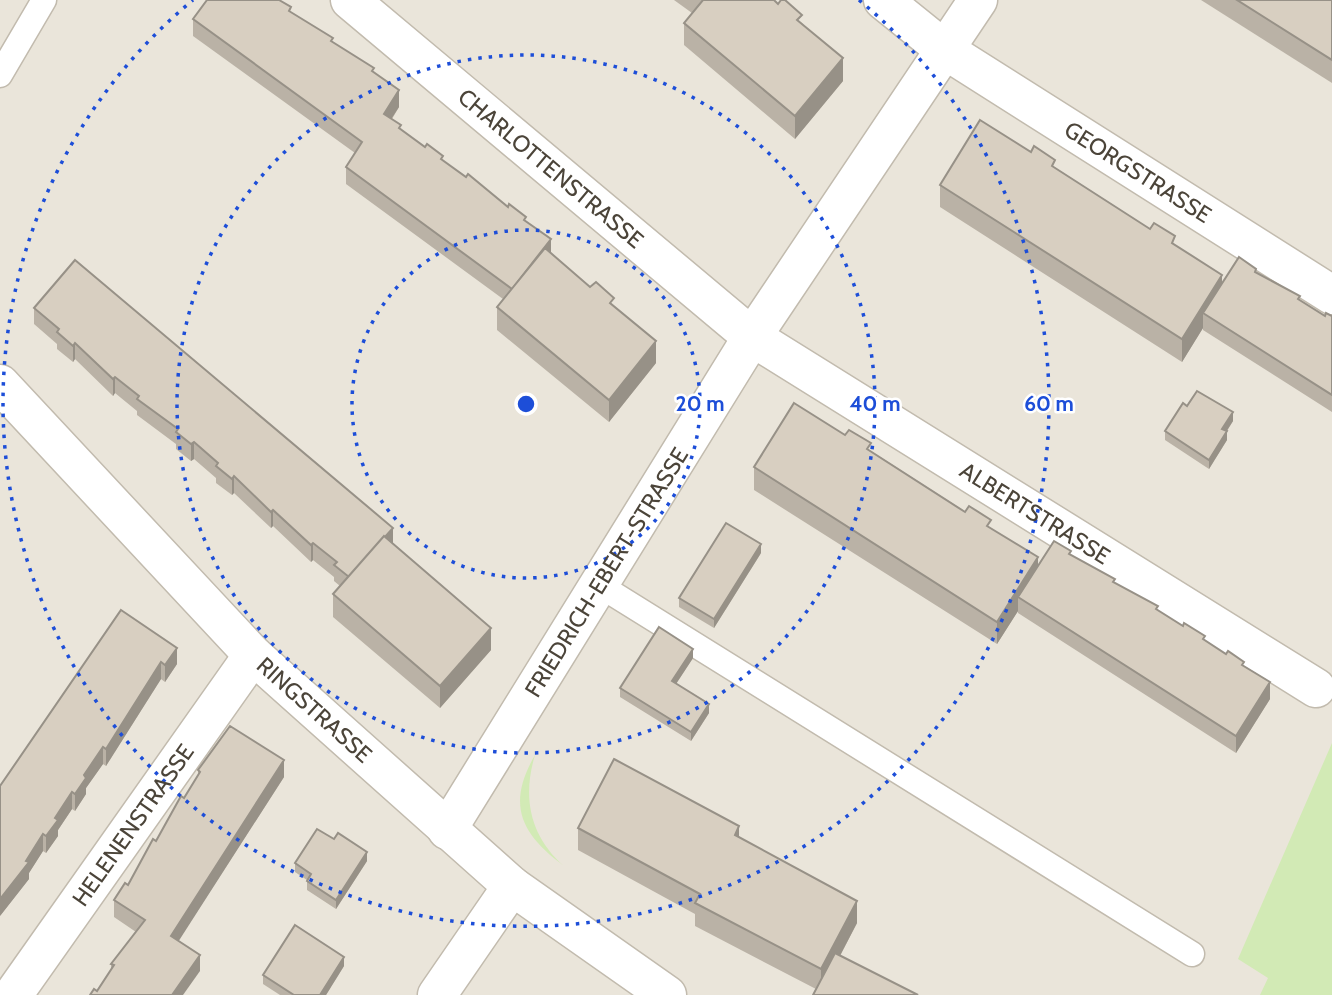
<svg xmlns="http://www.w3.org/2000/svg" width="1332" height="995" viewBox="0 0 1332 995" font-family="Cabin,sans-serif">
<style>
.residential{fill:#eae5da}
.green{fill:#d2eab5}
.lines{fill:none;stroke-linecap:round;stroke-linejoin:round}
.lane-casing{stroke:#c2bbae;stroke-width:27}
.street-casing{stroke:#c2bbae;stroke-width:41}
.lane{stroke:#fff;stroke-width:24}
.street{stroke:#fff;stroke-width:38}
.wall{fill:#bab2a6}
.shaded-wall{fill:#979187}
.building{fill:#d8cfc1;stroke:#979187;stroke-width:2}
.ring{fill:none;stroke:#1d4ed8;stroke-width:3.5;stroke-dasharray:3.5 7}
.labels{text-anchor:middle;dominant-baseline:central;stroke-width:5;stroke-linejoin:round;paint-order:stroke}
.street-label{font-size:23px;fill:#4b4439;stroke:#fff}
.centre{fill:#1d4ed8;stroke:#fff;stroke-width:3.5}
.ring-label{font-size:21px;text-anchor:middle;font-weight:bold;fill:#1d4ed8;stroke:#fff;stroke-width:5;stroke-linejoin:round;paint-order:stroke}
</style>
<rect width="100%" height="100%" fill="#f6f3ec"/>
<rect class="residential" x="0" y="0" width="1332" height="995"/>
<g class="green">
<path d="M1332,743V995H1260L1268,978L1238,959Z"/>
<path d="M535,755C522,798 530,836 564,866C521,834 506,805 535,755Z"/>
</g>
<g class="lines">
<defs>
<g id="lane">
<path d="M0,75L44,0"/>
<path d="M599,585L1192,954"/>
</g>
<g id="street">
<path id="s1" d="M350,0L752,337L1316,688"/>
<path id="s2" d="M883,0L945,50L1332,295"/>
<path id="s3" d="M0,384L253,655L512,886L667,995"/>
<path id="s4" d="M447,830L752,337L978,0"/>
<path id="s5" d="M13,995L253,655"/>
<path d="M437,995L512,886"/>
</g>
</defs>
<use href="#lane" class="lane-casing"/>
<use href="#street" class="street-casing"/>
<use href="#lane" class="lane"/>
<use href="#street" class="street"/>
</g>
<g class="wall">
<path d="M674,0H774L802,23L843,81L795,139L684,45V23L692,13Z"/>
<path d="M1201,0H1332V83Z"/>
<path d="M291,12L374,72L399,107L392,119L401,130L526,221L551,254L614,306L656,363L609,422L497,330V307L503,299L346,184V167L355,153L193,36V19Z"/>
<path d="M1031,152L1175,245L1222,283L1256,273L1325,316H1332V412L1203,330V328L1182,362L940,207V185Z"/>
<path d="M34,308L393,544L491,650L440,708L333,617V594L340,586L334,581V577L313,560L311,562L273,526L271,528L234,493L232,495L216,483V478L194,459L191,461L176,449V444L137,415V411L115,393L113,396L75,359L73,362L57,349V344L34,324Z"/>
<path d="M1187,406L1233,421L1227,431V440L1209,469L1165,440V431Z"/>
<path d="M871,451L991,528L1038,566L1071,555L1244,666L1270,699L1236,753L1018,613V611L997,644L754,490V467Z"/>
<path d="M761,553L714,628L679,607V598Z"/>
<path d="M121,610L177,664L165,682L161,679L106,766L103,764L86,788V794L75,811L72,809L58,830V836L46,853L43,851L29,873V879L0,916Z"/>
<path d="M693,658L676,684L709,713L691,741L620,697V688Z"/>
<path d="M198,770L284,777L178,941L200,971L111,969V964L136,932L114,917V900L128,885L184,798L198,776Z"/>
<path d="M578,828L739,838L857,923L840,956L816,989L695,926V914L578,850Z"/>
<path d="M367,861L336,909L307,890V880L295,872V863Z"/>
<path d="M344,966L326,995H280L263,984V975Z"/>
</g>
<g class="shaded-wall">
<path d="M843,58V81L795,139V116Z"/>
<path d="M399,90V107L384,130V114Z"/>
<path d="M551,239V256L514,290Z"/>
<path d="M1222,275V298L1203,313V328L1182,362V339Z"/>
<path d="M656,341V363L609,422V400Z"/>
<path d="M75,343V359L73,362V346Z"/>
<path d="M115,377V393L113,396V379Z"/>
<path d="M1233,412V421L1222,438V429Z"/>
<path d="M1227,431V440L1209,469V460Z"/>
<path d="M194,442V459L191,461V444Z"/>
<path d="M234,476V493L232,495V479Z"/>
<path d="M273,510V526L271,528V512Z"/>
<path d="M393,528V544L351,578Z"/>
<path d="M313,543V560L311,562V545Z"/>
<path d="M761,544V553L714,628V619Z"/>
<path d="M1038,557V580L1018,597V611L997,644V622Z"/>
<path d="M491,628V650L440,708V686Z"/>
<path d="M177,648V664L165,682V665Z"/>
<path d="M693,649V658L672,690V681Z"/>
<path d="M161,662V679L106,766V749Z"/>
<path d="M1270,682V699L1236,753V736Z"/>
<path d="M709,704V713L691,741V732Z"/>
<path d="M103,747V764L86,788V794L75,811V794L84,775Z"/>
<path d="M284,760V777L171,953V936Z"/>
<path d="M72,792V809L58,830V836L46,853V836L55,818Z"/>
<path d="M739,826V849L735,835Z"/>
<path d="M43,834V851L29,873V879L0,916V899Z"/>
<path d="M367,852V861L336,909V900Z"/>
<path d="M857,901V923L821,992V969Z"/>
<path d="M200,955V971L183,995H172Z"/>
<path d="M344,957V966L326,995H320Z"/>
</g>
<g class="building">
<path d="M207,0H279L291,7L289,11L333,38L331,41L374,68L372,71L399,90L384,114L401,125L399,128L425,147L427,144L443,156L441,159L466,177L468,174L508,207L509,204L526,217L524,220L551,239L512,289L346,167L362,142L193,19Z"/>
<path d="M703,0H774L778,4L781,0H785L802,15L797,20L843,58L795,116L684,23Z"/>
<path d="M1237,0H1332V60Z"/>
<path d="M980,120L1031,152L1034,146L1055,160L1052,166L1150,229L1154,223L1175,236L1172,243L1222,275L1182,339L940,185Z"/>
<path d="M545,248L590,287L596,282L614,298L610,303L656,341L609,400L497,307Z"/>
<path d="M1239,257L1256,269L1255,272L1300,296L1298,299L1325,316L1326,313L1332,316V395L1203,313Z"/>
<path d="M75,260L393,528L349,577L334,565L337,562L313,543L311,545L273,510L271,512L234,476L232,479L216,466L218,463L194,442L191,444L176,432L178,429L137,399L139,396L115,377L113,379L75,343L73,346L57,332L59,329L34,308Z"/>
<path d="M1197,391L1233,412L1222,429L1227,431L1209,460L1165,431L1183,403L1187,406Z"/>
<path d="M794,403L845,435L849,430L871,443L867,449L965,512L969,506L991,520L987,526L1038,557L997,622L754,467Z"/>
<path d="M726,523L761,544L714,619L679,598Z"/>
<path d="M384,536L491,628L440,686L333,594Z"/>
<path d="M1054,541L1071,551L1069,554L1115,579L1113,582L1158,606L1156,609L1183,626L1184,623L1205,636L1203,639L1226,654L1228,651L1244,662L1242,665L1270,682L1236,736L1018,597Z"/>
<path d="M121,610L177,648L165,665L161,662L106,749L103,747L84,775L86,778L75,794L72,792L55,818L58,820L46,836L43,834L26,861L29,862L0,899V786Z"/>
<path d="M659,627L693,649L672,681L709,704L691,732L620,688Z"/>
<path d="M230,726L284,760L171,936L200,955L172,995H90L94,989L97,991L114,965L111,964L145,920L114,900L125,883L128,885L153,839L156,841L181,796L184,798L200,772L198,770Z"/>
<path d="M614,759L739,826L735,835L857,901L821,969L695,903L700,894L578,828Z"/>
<path d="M317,829L334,839L338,833L367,852L336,900L307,881L311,874L295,863Z"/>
<path d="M295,925L344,957L320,995H294L263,975Z"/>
<path d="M835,953L918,995H813Z"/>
</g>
<g class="ring">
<circle cx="526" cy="404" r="174"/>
<circle cx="526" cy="404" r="349"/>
<path d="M859 0A523 523 0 1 1 193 0"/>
</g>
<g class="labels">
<g class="street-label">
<text stroke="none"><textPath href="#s1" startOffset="262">CHARLOTTENSTRASSE</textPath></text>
<text stroke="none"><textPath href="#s2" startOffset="308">GEORGSTRASSE</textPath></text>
<text stroke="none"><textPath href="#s1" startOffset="858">ALBERTSTRASSE</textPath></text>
<text stroke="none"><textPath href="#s4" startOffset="303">FRIEDRICH-EBERT-STRASSE</textPath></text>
<text stroke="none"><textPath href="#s3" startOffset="453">RINGSTRASSE</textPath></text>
<text stroke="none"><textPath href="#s5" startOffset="208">HELENENSTRASSE</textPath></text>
</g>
</g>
<circle cx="526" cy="404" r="10" class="centre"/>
<g class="ring-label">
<text x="700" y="411">20 m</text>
<text x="875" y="411">40 m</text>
<text x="1049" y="411">60 m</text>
</g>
</svg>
